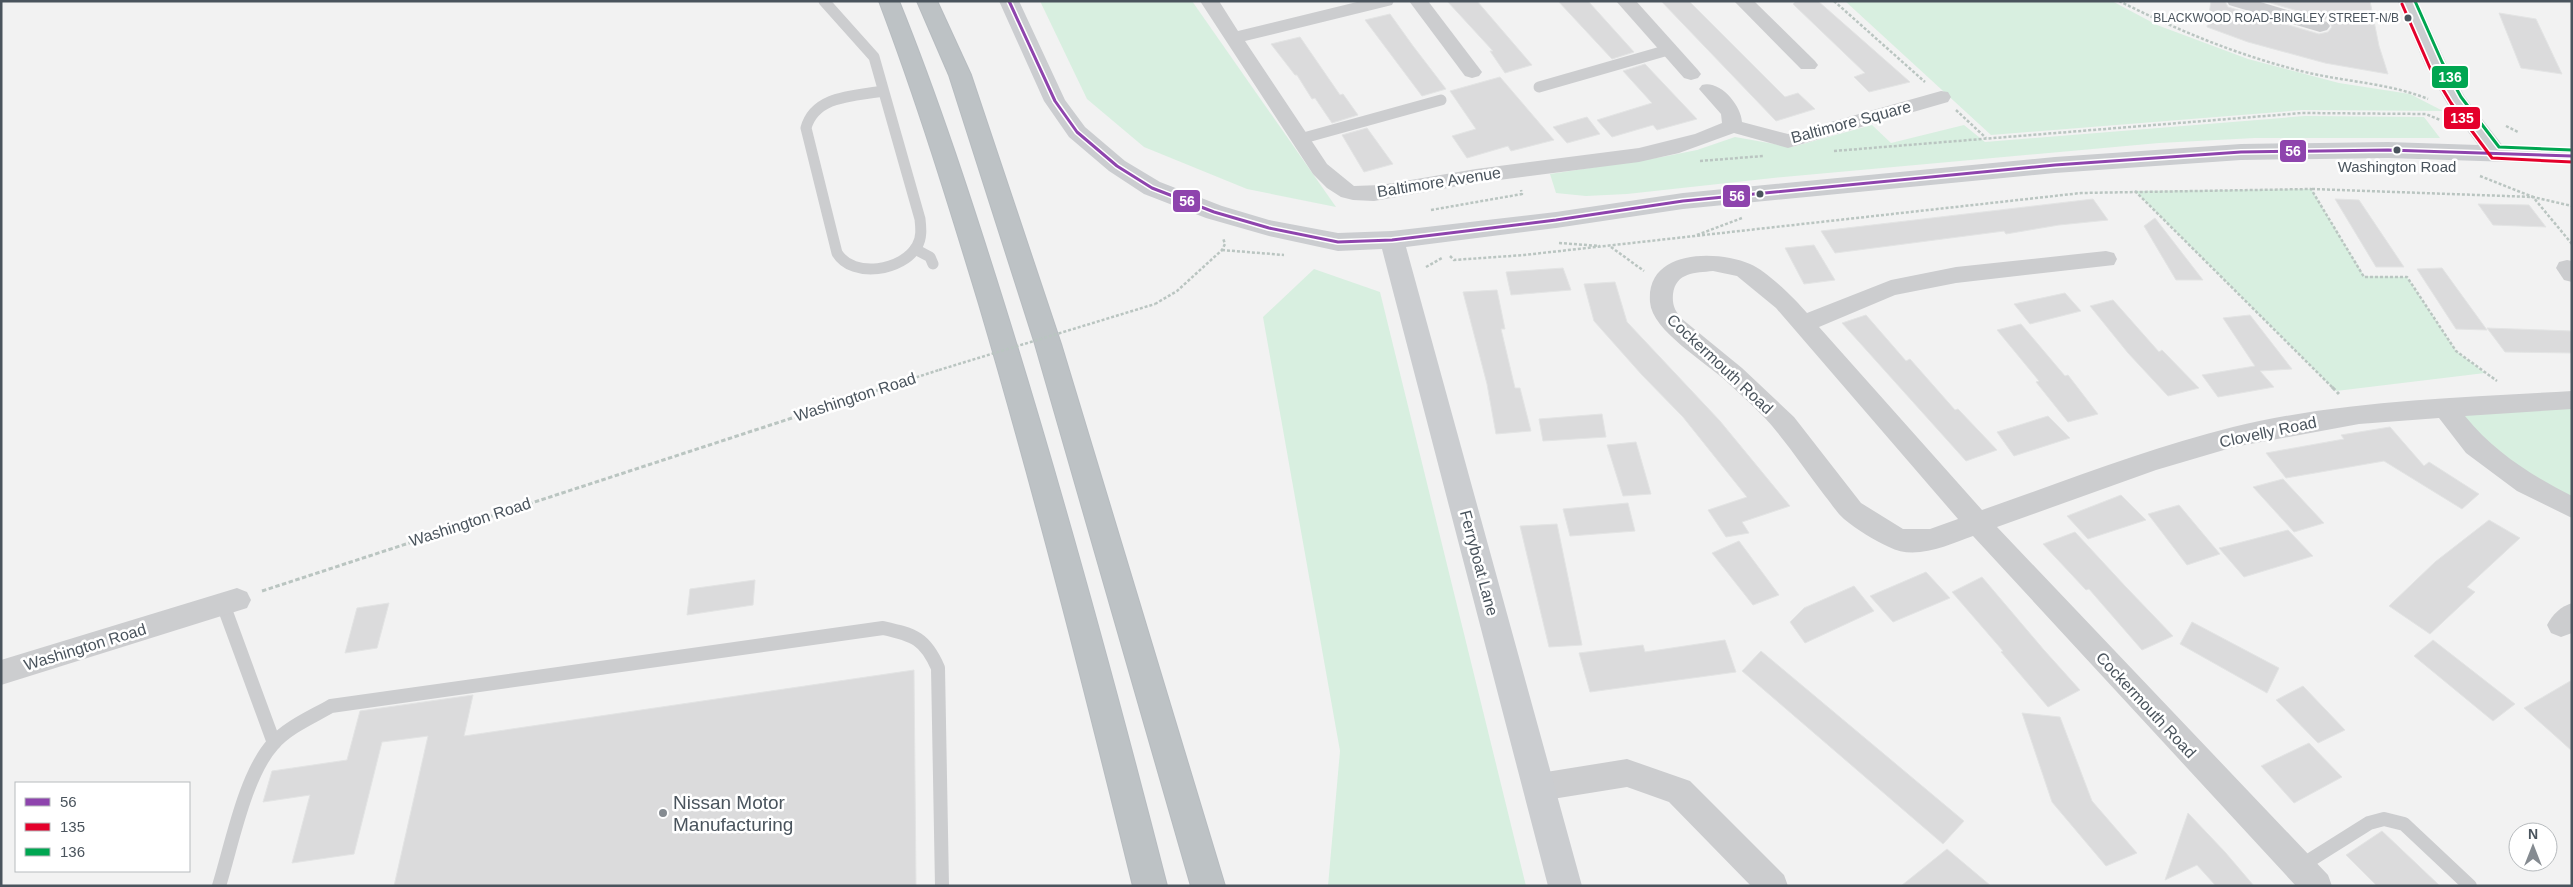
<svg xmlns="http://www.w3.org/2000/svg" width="2573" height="887" viewBox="0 0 2573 887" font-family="Arial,sans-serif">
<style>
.green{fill:#d8efe0}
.building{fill:#dbdbdc;stroke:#e3e4e4}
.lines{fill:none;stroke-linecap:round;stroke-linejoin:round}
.highway-casing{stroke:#b7bcc0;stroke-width:2}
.path-far1{stroke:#bac5c1;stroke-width:2.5;stroke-dasharray:3 2;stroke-linecap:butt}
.path{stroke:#bac5c1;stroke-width:3;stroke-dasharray:4.5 2.5;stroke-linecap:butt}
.lane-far1{stroke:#cccdcf;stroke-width:11}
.lane{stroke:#cccdcf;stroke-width:14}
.street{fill:#cccdcf;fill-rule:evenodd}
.secondary{fill:#cbcdd0;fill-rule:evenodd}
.highway{fill:#bdc2c5;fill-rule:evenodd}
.path-bridge{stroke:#bac5c1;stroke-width:2.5;stroke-dasharray:3 2;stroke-linecap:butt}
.bus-1-casing{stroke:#fff;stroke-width:6}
.bus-2-casing{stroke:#fff;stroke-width:6}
.bus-3-casing{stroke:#fff;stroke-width:6}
.bus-1{stroke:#8e44ad;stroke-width:3}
.bus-2{stroke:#e4002b;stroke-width:3}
.bus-3{stroke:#00a651;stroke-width:3}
.bus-dot{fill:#4a545d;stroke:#fff;stroke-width:2}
.poi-dot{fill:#858b91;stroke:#fff;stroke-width:2}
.labels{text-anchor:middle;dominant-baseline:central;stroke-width:5;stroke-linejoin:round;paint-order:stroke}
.far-bus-label{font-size:12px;fill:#4a545d;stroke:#fff;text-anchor:end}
.bus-label{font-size:15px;fill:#4a545d;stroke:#fff}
.street-label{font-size:16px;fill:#4a545d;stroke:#fff}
.near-poi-label{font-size:19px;fill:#4a545d;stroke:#fff;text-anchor:start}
.line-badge{stroke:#fff;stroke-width:2}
.badge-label{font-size:14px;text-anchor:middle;font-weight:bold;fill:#fff}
</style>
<rect width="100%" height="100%" fill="#f2f2f2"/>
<g class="green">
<path d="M1040,1H1192L1336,207L1247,189L1144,147L1087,99Z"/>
<path d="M1845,1H2112L2157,25L2248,59L2339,83L2410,94L2443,111L2302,110L1991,135Z"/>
<path d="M2305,116L2424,117L2440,138H2255L2159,143L1773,178L1627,194L1586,196L1556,193L1550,174L1662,157L1697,150L1735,137L1792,147L1872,125L1891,143L1964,125L1985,142Z"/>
<path d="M2311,189L2364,276L2407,277L2456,351L2485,373L2336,391L2135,191Z"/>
<path d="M1314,269L1380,292L1526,886H1328L1340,751L1263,317Z"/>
<path d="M2572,400V508L2446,410Z"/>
</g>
<g class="building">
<path d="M1447,1H1477L1532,65L1505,73L1490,51H1493Z"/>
<path d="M1558,1H1588L1634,52L1612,59Z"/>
<path d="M1661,1H1689L1785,97L1798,93L1815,109L1776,121Z"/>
<path d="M1796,1H1818L1910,82L1869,92L1854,77L1865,73L1793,4Z"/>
<path d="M2211,1H2225L2228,7L2319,34L2328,32L2332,27L2328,20L2264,1H2370L2379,46L2388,74L2325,63L2248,42L2207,27Z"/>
<path d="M2499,13L2536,19L2562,74L2521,68Z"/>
<path d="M1390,14L1413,46L1446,89L1422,96L1365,20Z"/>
<path d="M1300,37L1340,95L1343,94L1358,115L1332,123L1315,98L1312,99L1297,75H1295L1271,44Z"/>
<path d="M1645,64L1697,119L1657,130L1653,125L1612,137L1597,120L1652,103L1623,71Z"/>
<path d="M1500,77L1554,140L1511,151L1508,146L1467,158L1452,136L1476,129L1450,91Z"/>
<path d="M1587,117L1600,134L1567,143L1553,127Z"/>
<path d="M1367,128L1393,164L1364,172L1342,135Z"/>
<path d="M2093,199L2108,220L2059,225L2006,234L2004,231L1835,253L1821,231Z"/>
<path d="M2335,199L2359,200L2404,267H2376Z"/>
<path d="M2478,204L2529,205L2546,227L2493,225Z"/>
<path d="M2155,218L2203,280H2176L2144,226Z"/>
<path d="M1814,245L1835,280L1804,284L1785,248Z"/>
<path d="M1563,268L1571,290L1511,295L1506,272Z"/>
<path d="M2442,268L2487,330L2456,329L2417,269Z"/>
<path d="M1615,282L1627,322L1720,421L1790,506L1742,522L1749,533L1726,537L1708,510L1747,497L1683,417L1642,375L1594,321L1584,284Z"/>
<path d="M1497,290L1505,329H1501L1515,388H1520L1531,431L1496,434L1487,384L1463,292Z"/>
<path d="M2065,293L2081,311L2030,324L2014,304Z"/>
<path d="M2113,300L2159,352L2162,350L2199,388L2168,396L2128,353L2090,306Z"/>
<path d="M1866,315L1906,361L1910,359L1955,410L1958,409L1997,450L1966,461L1842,323Z"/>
<path d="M2250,315L2292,369L2260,371L2274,387L2218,397L2202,375L2255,366L2223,318Z"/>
<path d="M2021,324L2065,376L2068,375L2098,414L2068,422L2036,382L2039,381L1997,330Z"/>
<path d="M2487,328L2572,331V353L2505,352Z"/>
<path d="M1602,414L1606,437L1543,441L1539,419Z"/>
<path d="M2048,416L2070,438L2014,456L1997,432Z"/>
<path d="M2390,427L2424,466L2429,462L2479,494L2462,509L2384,461L2286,478L2266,453L2344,439L2341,435Z"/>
<path d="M1636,442L1651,494L1623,496L1607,445Z"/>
<path d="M2283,479L2324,523L2294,532L2253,487Z"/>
<path d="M2121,495L2146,520L2088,539L2067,516Z"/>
<path d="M1628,503L1635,531L1570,536L1563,509Z"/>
<path d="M2179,505L2220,554L2187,565L2148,514Z"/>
<path d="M2489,520L2520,538L2467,587L2475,592L2430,634L2389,606L2435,562Z"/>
<path d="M1557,524L1582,645L1549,647L1520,526Z"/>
<path d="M2288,530L2313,556L2244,577L2219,548Z"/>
<path d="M2075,532L2125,586L2173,636L2142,650L2089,589L2086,590L2043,544Z"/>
<path d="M1739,541L1779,595L1753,605L1712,553Z"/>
<path d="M1926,572L1950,598L1893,622L1870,596Z"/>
<path d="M1982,577L2044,650L2080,690L2048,707L2001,652L2003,651L1952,592Z"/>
<path d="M755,580L753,605L687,615L690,589Z"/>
<path d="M1854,586L1874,611L1805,643L1790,622L1804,608Z"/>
<path d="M389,603L377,648L345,653L357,608Z"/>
<path d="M2192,622L2279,668L2267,693L2180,644Z"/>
<path d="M1725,640L1736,672L1590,692L1579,653L1643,645L1645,652Z"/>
<path d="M2433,640L2515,704L2493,721L2414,656Z"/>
<path d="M1761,651L1964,821L1943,844L1742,671Z"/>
<path d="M914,670L916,886H394L428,736L382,742L354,854L292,863L310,795L263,802L272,771L347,760L360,711L473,695L464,736Z"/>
<path d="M2572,680V751L2524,708Z"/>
<path d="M2303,686L2345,730L2318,743L2276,700Z"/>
<path d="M2022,713L2060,717L2092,801L2137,853L2106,866L2052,802Z"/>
<path d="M2309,743L2342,777L2294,803L2261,766Z"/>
<path d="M2188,813L2225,852L2254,886H2216L2197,865L2165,880Z"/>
<path d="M2382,831L2440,886H2377L2346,855Z"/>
<path d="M1947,849L1991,886H1901Z"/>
</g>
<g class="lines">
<defs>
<g id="highway">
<path d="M879,1H899C939,100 972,202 1004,304C1064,496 1117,691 1167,886H1133C1085,691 1036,497 979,304C948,202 917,101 879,1Z"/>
<path d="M917,1H937L971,75L1061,344L1225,886H1191L1035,344L949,75Z"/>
</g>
</defs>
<use href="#highway" class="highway-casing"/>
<g class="path-far1">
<path d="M1834,1L1925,82"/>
<path d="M2119,1C2179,31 2240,56 2305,72C2346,82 2389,83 2428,99"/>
<path d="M1956,110L1986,138"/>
<path d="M2506,126L2518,132"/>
<path d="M1834,151L2302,113L2426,114L2440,120"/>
<path d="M1700,161L1763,156"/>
<path d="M2480,176L2533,197L2572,244"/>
<path d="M2312,189L2533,197L2572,206"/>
<path d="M2135,191L2333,388"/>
<path d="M1431,210L1522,194L1521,190"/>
<path d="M1697,235L1742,218"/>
<path d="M1559,243L1600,246"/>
<path d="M1611,247L1644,271"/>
<path d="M1222,250L1284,255"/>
<path d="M1450,256L1454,260L1524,255L2081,193L2311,189L2364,277H2407L2456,351L2497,381"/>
<path d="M1426,267L1442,258"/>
<path d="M1155,304L1177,291L1222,250L1225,244L1223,238"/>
<path d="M883,388L939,370"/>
</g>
<g class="path">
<path d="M2332,387L2339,394"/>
<path d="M262,591L887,387"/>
</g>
<g class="lane-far1">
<path d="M824,1L874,57L920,219C921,228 922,238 917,246C903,271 853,279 837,253L806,128C815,95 855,96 883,91"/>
<path d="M1539,87L1668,50"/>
<path d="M1300,139L1441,100"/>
<path d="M915,249L930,257L933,264"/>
</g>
<g class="lane">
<path d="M223,604L274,743"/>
<path d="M2299,867L2369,823L2384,819L2404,824L2470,886"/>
<path d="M219,886C232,844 245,775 273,744C288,727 312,717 331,706L883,628C914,635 925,638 938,668L942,886"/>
</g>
<g class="street">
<path d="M1200,1H1219L1238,31L1361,1H1394L1392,5L1245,41L1327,164L1354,186L1381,185L1476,169L1639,148L1695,134L1722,123L1721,114L1699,89L1702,85C1720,80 1741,105 1742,122L1788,134L1941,91L1948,92L1951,97L1948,102L1788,148L1734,133L1679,153L1639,162L1476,183L1374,201L1353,200L1341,197L1327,188L1313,174Z"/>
<path d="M1409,1H1428L1479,68L1482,72L1479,76L1472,78L1465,76Z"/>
<path d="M1616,1H1636L1698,70L1701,74L1698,78L1691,80L1684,78Z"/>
<path d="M1734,1H1754L1815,61L1818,65L1815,69H1801Z"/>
<path d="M2227,1H2257L2327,22L2330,26L2327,30L2320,32L2229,5Z"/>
<path d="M2106,251L2114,253L2117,259L2114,265L1956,283L1895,295L1819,327L1982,510C2065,481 2148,448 2233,427C2344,400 2459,398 2572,391V409L2465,416C2494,452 2531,475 2572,496V518L2517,491L2466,453L2439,418L2359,424L2234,447L2156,470L1997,527L2328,875L2332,886H2296L1973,536C1948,545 1915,561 1889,547C1874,540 1857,530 1844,519C1837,513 1831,503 1825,496C1809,475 1794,453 1777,432C1763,414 1744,398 1727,382C1706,362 1652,331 1650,302C1646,249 1717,250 1750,264C1767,271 1795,299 1807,313L1891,280L1956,267ZM1713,271L1737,276L1776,308L1958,519L1930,529H1903L1861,503L1794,417L1742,368L1682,319C1675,311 1672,305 1673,294C1676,272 1695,273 1713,271Z"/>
<path d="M2567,260L2572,261V282L2564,280L2556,268L2559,262Z"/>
<path d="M237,588L247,592L251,600L247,608L1,685V660Z"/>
<path d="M2572,603V633L2561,637L2551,633L2547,625C2553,614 2560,607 2572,603Z"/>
<path d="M1627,759L1690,781L1784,875L1788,886H1751L1669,802L1627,787L1540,801L1529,797L1525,787L1529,777L1540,773Z"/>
</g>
<path class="secondary" d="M999,1H1019L1065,100L1085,127L1125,161L1160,182L1222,206L1269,220L1338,233L1392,231L1556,212L1683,193L2055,157L2241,144L2388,142L2478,145L2448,105L2425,65L2398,1H2418L2447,65L2465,97L2503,146L2572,148V164L2388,158L2241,160L2055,173L1683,209L1556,228L1406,247L1582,886H1548L1382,249L1338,251L1269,236L1206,218L1144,194L1109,171L1069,137L1044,101Z"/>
<use href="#highway" class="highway"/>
<path class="path-bridge" d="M939,370L1155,304"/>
<defs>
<path id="bus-1" d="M1009,1L1055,101L1077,132L1117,166L1152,188L1214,212L1269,228L1338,242L1392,240L1556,220L1683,201L2055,165L2241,152L2388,150L2572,156"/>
<path id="bus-2" d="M2402,4L2430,68L2451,103L2492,158L2572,162"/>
<path id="bus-3" d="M2415,1L2442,62L2461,97L2499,147L2572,150"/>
</defs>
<use href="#bus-1" class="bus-1-casing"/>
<use href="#bus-2" class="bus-2-casing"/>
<use href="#bus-3" class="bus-3-casing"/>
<use href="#bus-1" class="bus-1"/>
<use href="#bus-2" class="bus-2"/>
<use href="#bus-3" class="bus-3"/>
</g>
<g class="bus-dot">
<circle cx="2408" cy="18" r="4.5"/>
<circle cx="2397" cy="150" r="4.5"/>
<circle cx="1760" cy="194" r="4.5"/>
</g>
<circle class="poi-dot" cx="663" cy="813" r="5"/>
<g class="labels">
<g class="far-bus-label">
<text x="2399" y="18">BLACKWOOD ROAD-BINGLEY STREET-N/B</text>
</g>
<g class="bus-label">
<text x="2397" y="166">Washington Road</text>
</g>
<g class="street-label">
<text transform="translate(1851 122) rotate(-15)">Baltimore Square</text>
<text transform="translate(1439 182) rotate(-9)">Baltimore Avenue</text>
<text transform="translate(1720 364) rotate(43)">Cockermouth Road</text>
<text transform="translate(855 397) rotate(-18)">Washington Road</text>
<text transform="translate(2268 432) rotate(-12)">Clovelly Road</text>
<text transform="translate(470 522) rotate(-18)">Washington Road</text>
<text transform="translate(1479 563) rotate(75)">Ferryboat Lane</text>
<text transform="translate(85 647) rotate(-17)">Washington Road</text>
<text transform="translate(2146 705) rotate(47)">Cockermouth Road</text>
</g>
<g class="near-poi-label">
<text x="673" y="802">Nissan Motor<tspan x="673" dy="22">Manufacturing</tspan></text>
</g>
</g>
<g class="line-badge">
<rect x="2431" y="65" width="38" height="24" rx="5" fill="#00a651"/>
<rect x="2443" y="106" width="38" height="24" rx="5" fill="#e4002b"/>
<rect x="2279" y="139" width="28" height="24" rx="5" fill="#8e44ad"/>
<rect x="1722" y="184" width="29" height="24" rx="5" fill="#8e44ad"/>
<rect x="1172" y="189" width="29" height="24" rx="5" fill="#8e44ad"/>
</g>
<g class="badge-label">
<text x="2450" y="82">136</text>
<text x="2462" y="123">135</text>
<text x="2293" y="156">56</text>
<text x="1737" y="201">56</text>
<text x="1187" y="206">56</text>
</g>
<rect width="2573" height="887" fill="none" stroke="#4a545d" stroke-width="5"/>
<rect x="15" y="782" width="175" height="90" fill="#ffffff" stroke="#b7bbbe"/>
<rect x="25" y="798" width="25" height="8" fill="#8e44ad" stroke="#b7bbbe"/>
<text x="60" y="807" font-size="15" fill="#4a545d">56</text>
<rect x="25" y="823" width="25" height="8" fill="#e4002b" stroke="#b7bbbe"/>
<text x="60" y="832" font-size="15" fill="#4a545d">135</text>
<rect x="25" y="848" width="25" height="8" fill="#00a651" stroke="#b7bbbe"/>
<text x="60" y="857" font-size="15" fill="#4a545d">136</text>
<g transform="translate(2533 847)"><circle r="24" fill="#ffffff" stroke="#b7bbbe"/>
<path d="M0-4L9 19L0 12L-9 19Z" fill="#858b91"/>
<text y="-8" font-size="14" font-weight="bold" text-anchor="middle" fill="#4a545d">N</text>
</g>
</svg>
